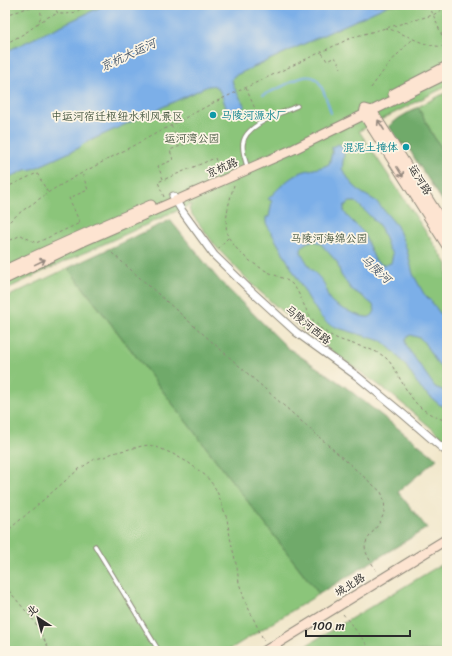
<svg xmlns="http://www.w3.org/2000/svg" width="452" height="656" viewBox="0 0 452 656" font-family="Sriracha,'LXGW WenKai TC',sans-serif">
<style>
.green{fill:#8bc57a;stroke:#5b7852}
.forest{fill:#70aa6a;stroke:#4e6a4a}
.water{fill:#7bafe8;stroke:#536d8a;fill-rule:evenodd}
.lines{fill:none;stroke-linecap:round;stroke-linejoin:round}
.stream{stroke:#7bafe8;stroke-width:2}
.lane-casing{stroke:#8e897b;stroke-width:5.5}
.street-casing{stroke:#8e897b;stroke-width:9}
.secondary-casing{stroke:#8e897b;stroke-width:11}
.path{stroke:#8e897b;stroke-width:1;stroke-dasharray:3 3;stroke-linecap:butt}
.lane{stroke:#fff;stroke-width:3.5}
.street{stroke:#fff;stroke-width:7}
.secondary{stroke:#fde4d1;stroke-width:9}
.oneway{stroke:#94887e}
.culture-dot{fill:#0f9aa8;stroke:#fcf5e5;stroke-width:1.5}
.labels{text-anchor:middle;dominant-baseline:central;stroke-width:3.5;stroke-linejoin:round;paint-order:stroke}
.culture-label{font-size:11px;fill:#0d838f;stroke:#fcf5e5;text-anchor:start}
.park-label{font-size:11px;fill:#485943;stroke:#fcf5e5}
.street-label{font-size:11px;fill:#2b2b2b;stroke:#fcf5e5}
.water-label{font-size:12px;font-style:italic;fill:#47596d;stroke:#fcf5e5}
</style>
<rect width="100%" height="100%" fill="#fcf5e5"/>
<filter id="ink" filterUnits="userSpaceOnUse"><feTurbulence type="fractalNoise" baseFrequency=".025" numOctaves="2"/><feDisplacementMap in="SourceGraphic" scale="8" xChannelSelector="R" yChannelSelector="G"/><feConvolveMatrix kernelMatrix="1 2 1 2 8 2 1 2 1" color-interpolation-filters="sRGB"/></filter>
<filter id="wash" filterUnits="userSpaceOnUse"><feTurbulence type="fractalNoise" baseFrequency=".012" numOctaves="4" result="noise"/><feDisplacementMap in="SourceGraphic" scale="16" xChannelSelector="R" yChannelSelector="G"/><feGaussianBlur stdDeviation="0.9" result="paint"/><feColorMatrix in="noise" values="0 0 0 0 0 0 0 0 0 0 0 0 0 0 0 0 0 1.4 0 .05"/><feComposite in="paint" operator="in"/></filter>
<g filter="url(#wash)">
<rect width="100%" height="100%" fill="#f1e7cb"/>
<g class="green">
<path d="M5,5H447V86L359,131L361,134L447,264V443L442,437L391,394L299,327L255,287L217,248L191,213L189,209L192,204L42,272L5,290Z"/>
<path d="M447,92V156L434,137L418,107Z"/>
<path d="M68,268L319,594L227,651H5V298Z"/>
<path d="M447,561V651H297Z"/>
</g>
<g class="forest">
<path d="M418,107L434,137L447,156V208L415,159L410,150L411,145L403,144L401,145L389,126L399,118Z"/>
<path d="M170,220L219,280L288,348L343,385L437,459L398,492L427,528L319,594L68,268Z"/>
</g>
<g class="water">
<path d="M105,5H389L234,76L232,79C233,89 241,98 245,107L228,113C225,107 222,90 215,86C213,85 211,86 208,86L83,144L79,148L33,169L25,170L5,180V52Z"/>
<path d="M339,144L344,148V154L342,169L352,184L362,193L376,201L397,226L407,250L413,274L424,294L431,301L447,323V372L439,366L423,341L420,338L410,335C405,339 405,341 407,347L435,387L447,392V407L440,405L434,400L421,389L406,366L394,352L382,341L338,328L327,323L320,316L309,299L266,223V217H269L272,201L268,199L270,197C279,188 289,177 302,172C310,169 320,169 329,164L332,153V147ZM350,202H356L377,223L381,228L389,249L393,254L391,263C385,266 380,265 375,260L363,232L347,216L344,211V206ZM315,241L320,243L337,262L341,275L351,289L362,296L373,305L375,310C374,314 371,318 366,317C360,317 337,307 332,302C326,297 327,289 323,282C319,276 313,272 309,266C306,261 303,256 301,252C301,244 307,241 315,241Z"/>
</g>
<g class="lines">
<path class="stream" d="M263,95C270,92 277,89 283,86C291,82 307,72 316,79C323,85 328,104 331,113"/>
</g>
</g>
<g filter="url(#ink)">
<g class="lines">
<defs>
<g id="lane">
<path d="M247,166C245,159 242,151 243,144C244,125 282,113 297,106"/>
<path d="M95,546L159,651"/>
</g>
<path id="street" d="M173,196L182,211L214,255L249,289L296,332L357,376L403,414L447,452"/>
<g id="secondary">
<path d="M393,94L447,66"/>
<path d="M447,229L372,111L365,109L364,115L447,246"/>
<path d="M5,270C53,247 102,226 151,205"/>
<path d="M5,279L82,242L294,149L447,74"/>
<path d="M265,651L447,539"/>
</g>
</defs>
<use href="#lane" class="lane-casing"/>
<use href="#street" class="street-casing"/>
<use href="#secondary" class="secondary-casing"/>
<g class="path">
<path d="M54,5L58,14C69,14 77,14 84,5"/>
<path d="M429,5L446,45"/>
<path d="M5,15L19,11L35,5"/>
<path d="M37,24L48,17L57,14"/>
<path d="M385,28C407,33 424,49 447,46"/>
<path d="M5,44C15,38 42,27 41,14C41,11 39,8 38,5"/>
<path d="M322,53L327,61L335,57L341,68"/>
<path d="M246,88L259,118"/>
<path d="M371,88C384,69 396,55 413,39"/>
<path d="M163,179L158,166L173,160L170,150L193,141L190,135L179,139L171,126"/>
<path d="M234,185C230,198 224,220 227,233C227,236 229,238 231,241C240,255 253,264 268,272C276,276 285,278 292,284C299,291 302,302 307,311C312,320 322,331 332,336C348,345 376,347 388,360C392,364 394,370 398,375C402,383 407,391 412,398C420,410 434,417 447,421"/>
<path d="M5,188L37,173L48,193"/>
<path d="M164,197L158,182L215,158L220,172"/>
<path d="M5,225L22,211L52,190L82,173L213,103L353,37L433,15L447,7"/>
<path d="M5,243L21,235L36,243L80,223L69,198L88,190L82,173"/>
<path d="M218,249L224,242L228,238"/>
<path d="M112,253L381,492C388,506 384,519 374,530C371,535 366,540 365,546C365,555 373,564 377,572"/>
<path d="M5,533L79,469L95,459L104,457L113,453L142,446L149,445L159,448L173,454L189,463L206,476L214,486L218,494L227,519L231,542L237,568L239,583L245,601L264,641"/>
<path d="M5,586L35,622L50,651"/>
<path d="M343,614L372,651"/>
</g>
<use href="#lane" class="lane"/>
<use href="#street" class="street"/>
<use href="#secondary" class="secondary"/>
</g>
<defs><path id="oneway-shaft" d="M-6 0H5M1.5-3L5.5 0L1.5 3" fill="none" stroke-width="1.6" stroke-linecap="round" stroke-linejoin="round"/></defs>
<g class="oneway">
<use href="#oneway-shaft" transform="translate(381 125) rotate(-122)"/>
<use href="#oneway-shaft" transform="translate(400 172) rotate(58)"/>
<use href="#oneway-shaft" transform="translate(40 262) rotate(-26)"/>
</g>
</g>
<g class="culture-dot">
<circle cx="213" cy="115" r="4"/>
<circle cx="406" cy="147" r="4"/>
</g>
<g class="labels">
<g class="culture-label">
<text x="221" y="115">马陵河源水厂</text>
<text x="398" y="147" text-anchor="end">混泥土掩体</text>
</g>
<g class="park-label">
<text x="117" y="116">中运河宿迁枢纽水利风景区</text>
<text x="192" y="138">运河湾公园</text>
<text x="329" y="238">马陵河海绵公园</text>
</g>
<g class="street-label">
<text transform="translate(222 168) rotate(-23)">京杭路</text>
<text transform="translate(420 180) rotate(58)">运河路</text>
<text transform="translate(308 325) rotate(39)">马陵河西路</text>
<text transform="translate(350 585) rotate(-32)">城北路</text>
</g>
<g class="water-label">
<text transform="translate(128 55) rotate(-25)">京杭大运河</text>
<text transform="translate(376 269) rotate(42)">马陵河</text>
</g>
</g>
<rect width="452" height="656" fill="none" stroke="#fcf5e5" stroke-width="20"/>
<g transform="translate(38 618) rotate(324)" stroke="#fcf5e5" stroke-width="3" paint-order="stroke">
<path d="M0-3L7 15L0 10L-7 15Z" fill="#2b2b2b"/>
<text y="-6" font-size="11" font-weight="bold" text-anchor="middle" fill="#2b2b2b">北</text>
</g>
<path d="M306 630v6h104v-6" fill="none" stroke="#2b2b2b" stroke-width="2"/>
<text x="312" y="630" font-size="12" fill="#2b2b2b" stroke="#fcf5e5" stroke-width="3" paint-order="stroke">100 m</text>
</svg>
